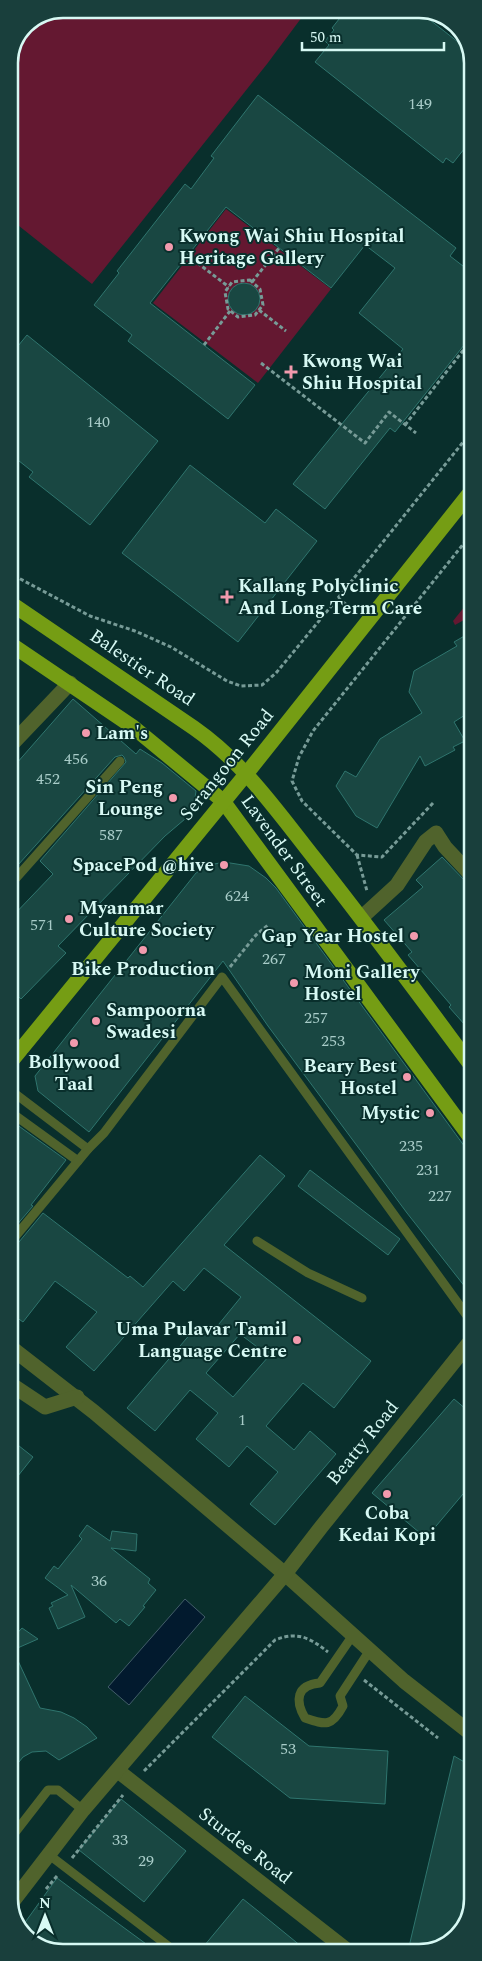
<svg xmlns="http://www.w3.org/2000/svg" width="482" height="1961" viewBox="0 0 482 1961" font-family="Spectral,serif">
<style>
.green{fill:#641831}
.water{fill:#021a2e;stroke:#425d69}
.building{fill:#194742;stroke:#2f756e;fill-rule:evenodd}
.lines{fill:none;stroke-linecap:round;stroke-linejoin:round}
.path{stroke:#779b97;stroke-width:3;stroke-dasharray:4 2.5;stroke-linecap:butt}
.lane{stroke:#50632c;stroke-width:9}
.street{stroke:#50632c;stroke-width:15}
.primary{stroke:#759d14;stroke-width:15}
.poi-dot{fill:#f29aad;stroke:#092f2c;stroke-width:2}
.labels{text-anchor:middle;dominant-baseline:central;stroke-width:4;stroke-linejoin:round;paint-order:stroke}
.number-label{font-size:16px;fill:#a8ccc8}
.poi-label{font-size:19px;font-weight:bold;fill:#d7f9f4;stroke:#092f2c;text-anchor:start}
.street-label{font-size:19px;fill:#d7f9f4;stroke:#092f2c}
.rim{fill:none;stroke:#d7f9f4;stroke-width:2.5}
</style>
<rect width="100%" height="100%" fill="#092f2c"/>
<g class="green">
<path d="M62,9H308L267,64L92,284L9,218V62L25,24Z"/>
<path d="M226,209L331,289L258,383L153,303Z"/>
<path d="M473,596V615L455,625L453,621Z"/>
</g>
<path class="water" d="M185,1599L205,1617L129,1705L108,1687Z"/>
<g class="building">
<path d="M347,9H416L472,53V139L453,163L446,158L443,163L315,62L329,45L325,41L334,30L332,28Z"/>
<path d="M258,95L456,248L450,256L472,273V335L395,432L390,428L325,509L293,484L403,349L359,313L395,268L365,245L331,288L226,207L150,303L255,385L228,419L128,341L132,335L94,305L119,273L117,271L185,184L191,189L214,158L211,156Z"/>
<circle cx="244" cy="299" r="16"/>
<path d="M27,335L158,441L90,525L29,477L33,472L9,453V357Z"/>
<path d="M190,465L265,523L276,509L317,541L238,642L122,553Z"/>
<path d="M473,631V710L454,722L465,741L453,747L455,750L425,766L420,756L377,828L356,816L336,786L345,771L356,777L380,739L422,713L409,692L414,671L457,646L454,642Z"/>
<path d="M73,699L136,754L140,749L162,763L196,791L195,798L185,819L165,836L58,946L66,953L21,999L9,988V920L53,874L40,861L126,762L124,757L122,755L115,757L9,875V772Z"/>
<path d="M442,857L468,884L466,886L473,893V1034L449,1007L451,1005L408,955L412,952L384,920L423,887L416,880Z"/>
<path d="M224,862L249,866L266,878L276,888L473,1158V1297L407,1213L268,1026L223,961L89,1132L38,1091L35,1076L196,873L210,865Z"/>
<path d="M9,1119L66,1160L31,1205L33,1206L9,1234Z"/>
<path d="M260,1155L285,1176L224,1245L371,1361L334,1408L303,1383L266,1426L294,1450L310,1431L336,1454L275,1525L250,1504L278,1472L247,1446L229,1467L196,1439L218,1413L190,1390L155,1431L127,1408L198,1325L210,1335L241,1297L204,1268L184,1291L173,1281L94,1371L66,1347L97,1312L55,1281L23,1322L9,1312V1250L14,1248L43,1213L128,1278L130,1276L143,1287ZM240,1334L269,1356L233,1397L206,1373Z"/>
<path d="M310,1170L400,1239L388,1255L298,1186Z"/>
<path d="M454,1399L473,1415V1503L463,1494L426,1538L372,1493Z"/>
<path d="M9,1438L33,1457L10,1486L9,1460Z"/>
<path d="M87,1525L110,1541L112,1531L137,1534L136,1551L111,1548L150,1579L148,1583L156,1590L143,1606L145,1607L129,1626L120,1619L116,1623L71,1585L85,1617L58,1629L49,1608L53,1606L51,1603L68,1595L45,1578L54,1566L58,1569L82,1539L79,1536Z"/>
<path d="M22,1628L38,1639L13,1650L40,1708L61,1712L74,1718L87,1727L97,1738L59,1760L46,1751L32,1752L23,1757L10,1773V1641Z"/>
<path d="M245,1696L309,1746L388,1751L385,1804L290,1798L212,1737Z"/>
<path d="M454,1756L473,1767V1899L460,1934L430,1951H408Z"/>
<path d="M121,1799L186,1851L144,1902L79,1850Z"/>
<path d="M57,1878L108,1916L157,1952H56L49,1949L21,1928Z"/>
<path d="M243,1899L258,1911L307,1951L199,1952Z"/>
</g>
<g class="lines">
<g class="path">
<path d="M438,20L441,16"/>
<path d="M187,255L229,287"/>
<path d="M250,280L260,289L263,305L255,315L238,317L228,309L225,292L232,282Z"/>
<path d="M252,282L279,248"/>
<path d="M259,310L286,331"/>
<path d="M204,345L230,311"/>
<path d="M261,363L365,443L389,412L416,433"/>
<path d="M405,425L472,339"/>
<path d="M9,576L11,574L90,616L135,631L171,647L227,681L241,686L262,685L276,673L338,598L356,612"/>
<path d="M338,598L472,431"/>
<path d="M433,803L382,857L357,855L302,801L292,781L299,757L313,731L473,532"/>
<path d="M357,855L367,891"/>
<path d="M230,967L256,935L268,925"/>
<path d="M364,1680L438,1738"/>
<path d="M144,1771L275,1640C298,1631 310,1638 328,1652"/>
<path d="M72,1858L123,1795"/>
<path d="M46,1889L57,1876"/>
</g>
<g class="lane">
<path d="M9,886L120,761"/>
<path d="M9,1089L88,1149"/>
<path d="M9,1111L78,1161"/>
<path d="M257,1241L308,1273L362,1298"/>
<path d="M9,1244L88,1149L104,1133L222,977L473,1324"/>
<path d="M353,1635L320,1683C296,1685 295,1701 305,1718C326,1725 332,1727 343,1706L340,1696L370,1650"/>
<path d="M10,1839L48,1790H58L83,1810"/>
<path d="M48,1854L176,1952"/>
</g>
<g class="street">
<path d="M9,747L70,683"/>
<path d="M361,918L397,885L426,841L436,833L445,847L473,877"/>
<path d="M9,1346L94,1412L285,1574L404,1681L473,1735"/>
<path d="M9,1383L45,1407L77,1397"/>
<path d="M118,1771L348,1951"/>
<path d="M10,1905L83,1810L285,1574L322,1526L473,1338"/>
</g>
<g class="primary">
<path d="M9,602L194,728C244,763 277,811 315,859C369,927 421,998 473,1068"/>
<path d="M9,643L133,727L223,801L473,1141"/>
<path d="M9,1064L247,773L473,489"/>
</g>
</g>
<g class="poi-dot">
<circle cx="169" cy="247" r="5"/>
<path d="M288.5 364.5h5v5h5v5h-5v5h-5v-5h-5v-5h5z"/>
<path d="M224.5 589.5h5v5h5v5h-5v5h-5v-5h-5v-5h5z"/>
<circle cx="86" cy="733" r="5"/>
<circle cx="173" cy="798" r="5"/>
<circle cx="224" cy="865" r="5"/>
<circle cx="69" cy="919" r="5"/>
<circle cx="414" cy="936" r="5"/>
<circle cx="143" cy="950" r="5"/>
<circle cx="294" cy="983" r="5"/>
<circle cx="96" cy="1021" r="5"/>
<circle cx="74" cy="1043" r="5"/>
<circle cx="407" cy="1077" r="5"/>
<circle cx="430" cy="1113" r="5"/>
<circle cx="297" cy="1340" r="5"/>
<circle cx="387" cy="1494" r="5"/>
</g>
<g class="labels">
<g class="number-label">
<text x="420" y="104">149</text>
<text x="98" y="422">140</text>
<text x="76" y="759">456</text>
<text x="48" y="779">452</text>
<text x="111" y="835">587</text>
<text x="237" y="896">624</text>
<text x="42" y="925">571</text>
<text x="274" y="959">267</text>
<text x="316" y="1018">257</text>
<text x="333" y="1041">253</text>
<text x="411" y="1146">235</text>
<text x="428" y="1170">231</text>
<text x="440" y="1196">227</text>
<text x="242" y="1420">1</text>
<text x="99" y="1581">36</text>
<text x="288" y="1749">53</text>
<text x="120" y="1840">33</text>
<text x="146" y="1861">29</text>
</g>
<g class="poi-label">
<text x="179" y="236">Kwong Wai Shiu Hospital<tspan x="179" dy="22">Heritage Gallery</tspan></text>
<text x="302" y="361">Kwong Wai<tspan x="302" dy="22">Shiu Hospital</tspan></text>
<text x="238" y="586">Kallang Polyclinic<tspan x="238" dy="22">And Long Term Care</tspan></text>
<text x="96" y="733">Lam's</text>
<text x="163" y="787" text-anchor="end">Sin Peng<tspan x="163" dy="22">Lounge</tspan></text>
<text x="214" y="865" text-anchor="end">SpacePod @hive</text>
<text x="79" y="908">Myanmar<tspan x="79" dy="22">Culture Society</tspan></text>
<text x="404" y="936" text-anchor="end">Gap Year Hostel</text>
<text x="143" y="969" text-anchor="middle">Bike Production</text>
<text x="304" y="972">Moni Gallery<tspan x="304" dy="22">Hostel</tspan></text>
<text x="106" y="1010">Sampoorna<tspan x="106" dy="22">Swadesi</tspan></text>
<text x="74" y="1062" text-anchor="middle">Bollywood<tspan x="74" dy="22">Taal</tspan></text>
<text x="397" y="1066" text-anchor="end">Beary Best<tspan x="397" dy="22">Hostel</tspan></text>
<text x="420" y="1113" text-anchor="end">Mystic</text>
<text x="287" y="1329" text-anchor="end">Uma Pulavar Tamil<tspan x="287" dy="22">Language Centre</tspan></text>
<text x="387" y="1513" text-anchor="middle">Coba<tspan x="387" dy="22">Kedai Kopi</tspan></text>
</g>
<g class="street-label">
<text transform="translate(142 668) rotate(34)">Balestier Road</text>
<text transform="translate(227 765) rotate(-51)">Serangoon Road</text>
<text transform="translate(284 851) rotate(54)">Lavender Street</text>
<text transform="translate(363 1443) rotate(-51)">Beatty Road</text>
<text transform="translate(245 1846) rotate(38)">Sturdee Road</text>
</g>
</g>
<path d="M0 0H482V1961H0ZM63 18H419A45 45 0 0 1 464 63V1899A45 45 0 0 1 419 1944H63A45 45 0 0 1 18 1899V63A45 45 0 0 1 63 18Z" fill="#193f3c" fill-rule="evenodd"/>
<path class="rim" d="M63 18H419A45 45 0 0 1 464 63V1899A45 45 0 0 1 419 1944H63A45 45 0 0 1 18 1899V63A45 45 0 0 1 63 18Z"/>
<g transform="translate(45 1916)" stroke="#092f2c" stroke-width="4" paint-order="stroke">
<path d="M0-4L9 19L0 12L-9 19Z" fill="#d7f9f4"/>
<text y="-8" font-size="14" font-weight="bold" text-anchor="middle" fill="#d7f9f4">N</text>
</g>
<path d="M302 42v8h142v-8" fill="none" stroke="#d7f9f4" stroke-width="2.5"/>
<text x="310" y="42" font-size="15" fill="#d7f9f4" stroke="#092f2c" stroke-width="4" paint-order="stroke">50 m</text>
</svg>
